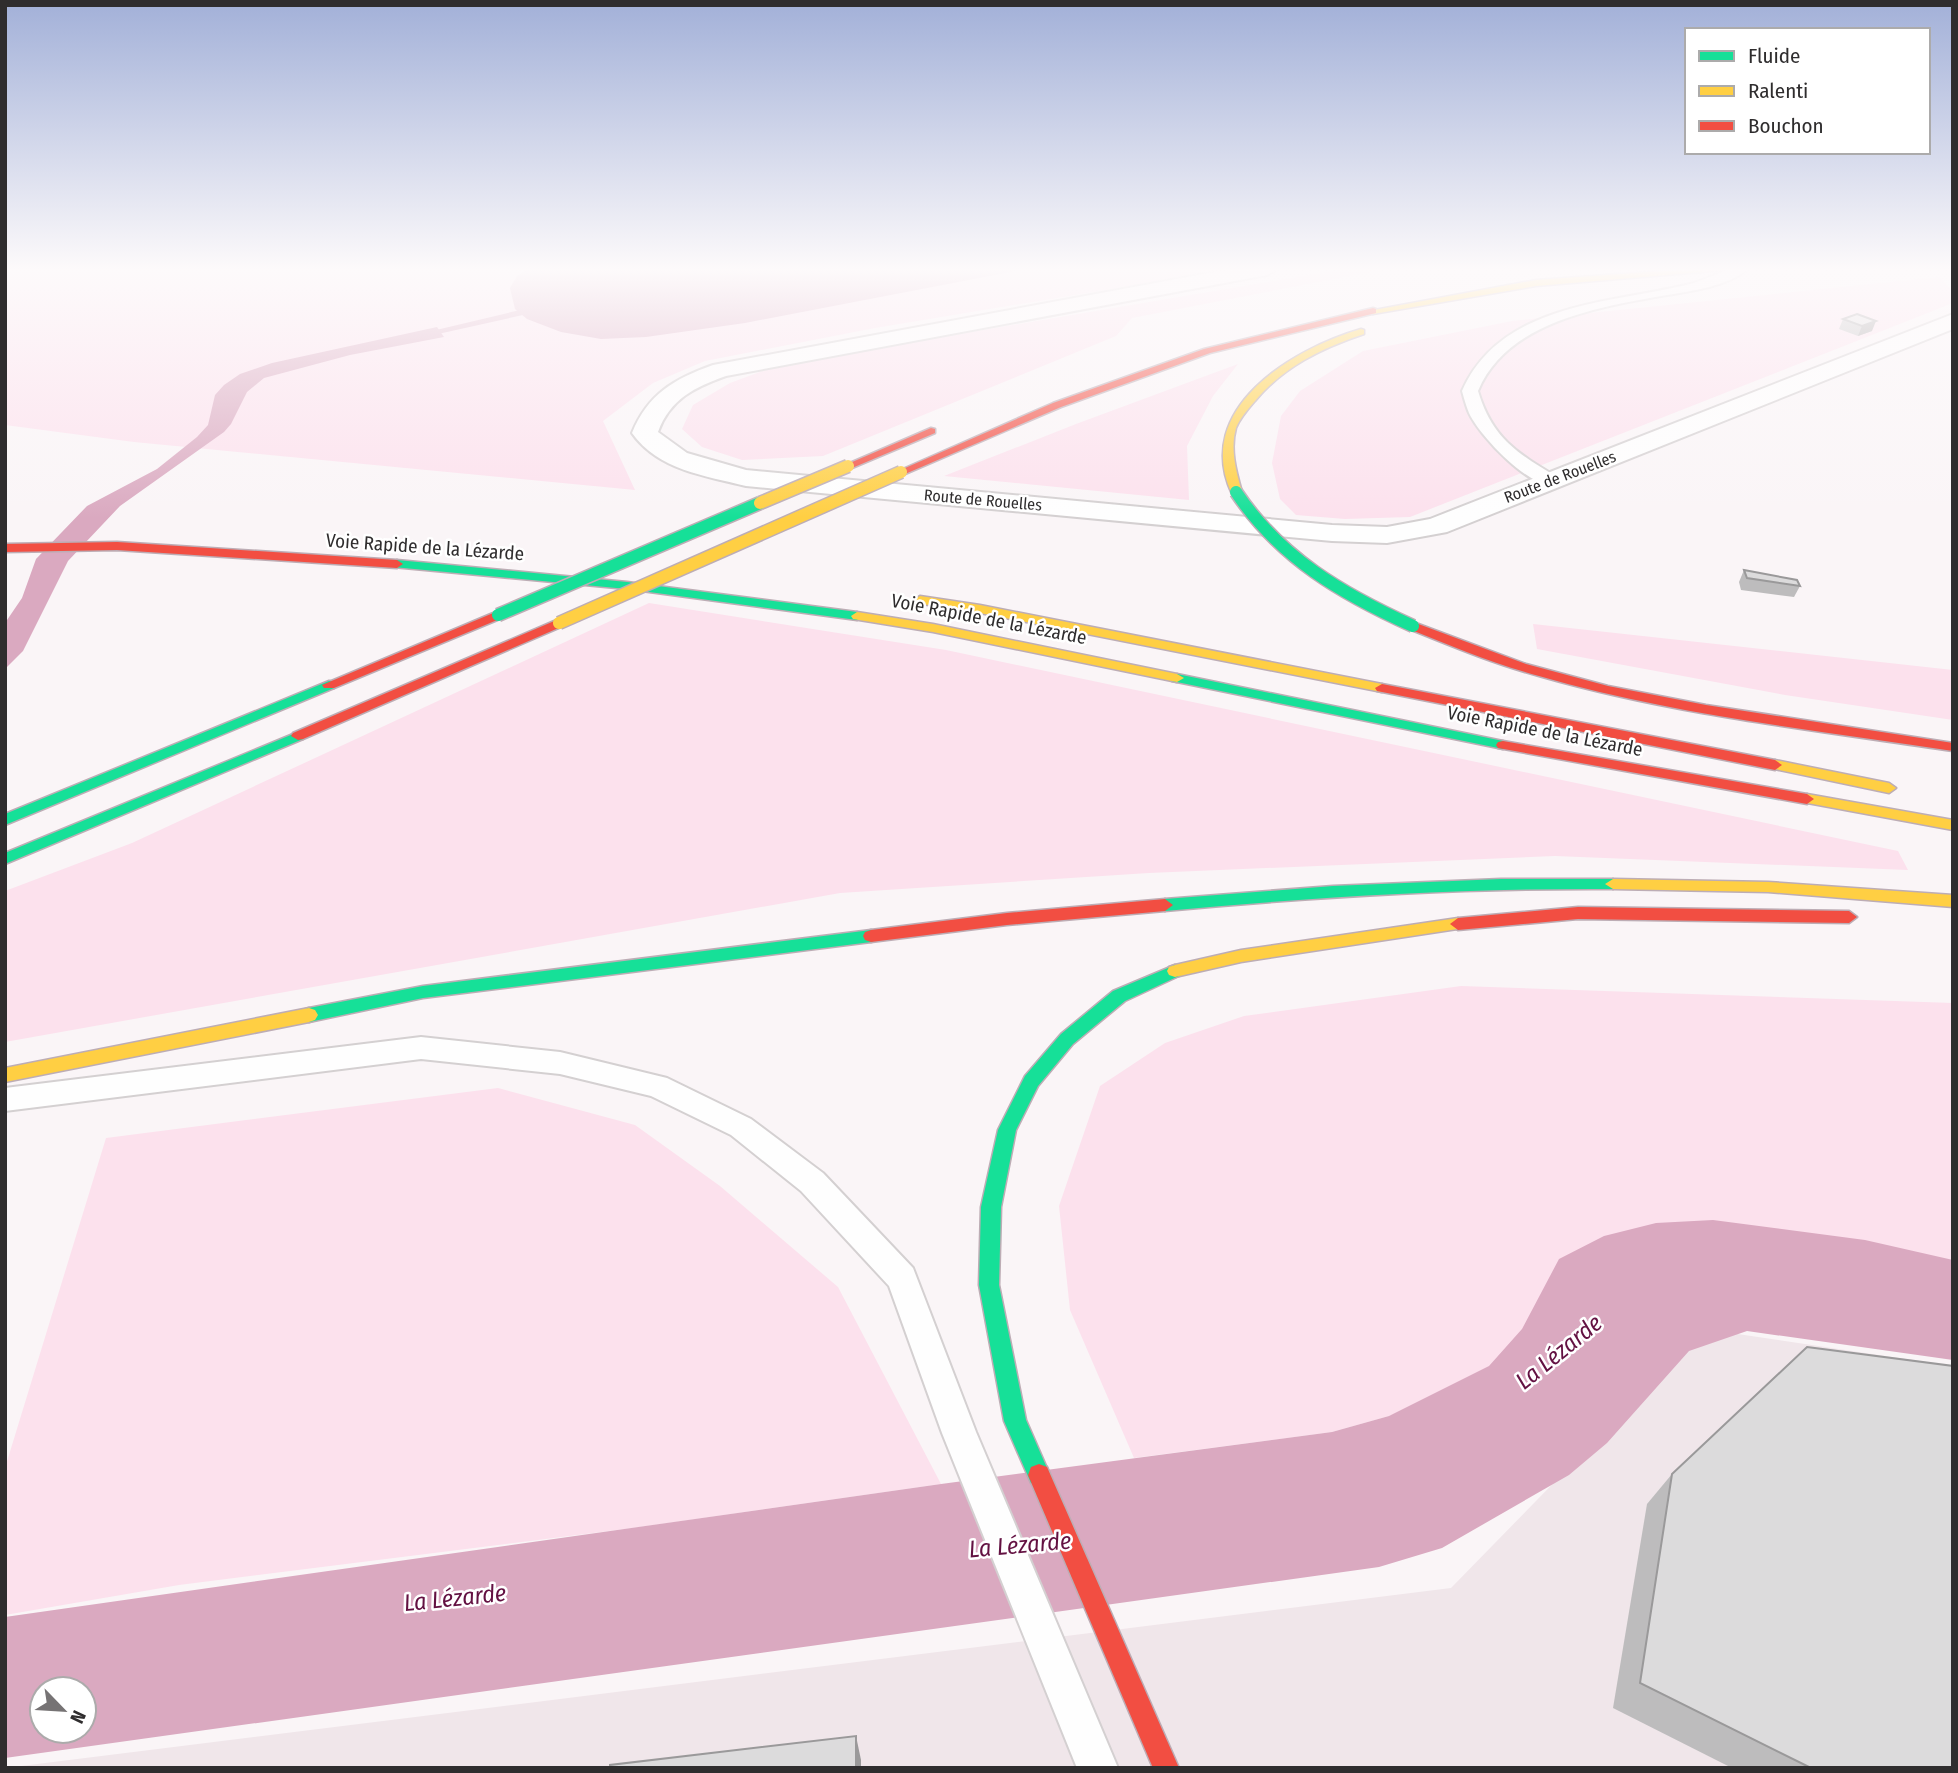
<svg xmlns="http://www.w3.org/2000/svg" width="1958" height="1773" viewBox="0 0 1958 1773" font-family="'Fira Sans Condensed',sans-serif">
<style>
.built{fill:#f0e6ea}
.green{fill:#fce1ed}
.water{fill:#daa9c0;fill-rule:evenodd}
.lines{fill:none;stroke-linecap:round;stroke-linejoin:round}
.stream{fill:#daa9c0;fill-rule:evenodd}
.lane-casing{stroke:#d4d0d1;stroke-width:4}
.street-casing{stroke:#d4d0d1;stroke-width:4}
.fast-casing{stroke:#bdadb5;stroke-width:3}
.slow-casing{stroke:#bdadb5;stroke-width:3}
.jam-casing{stroke:#bdadb5;stroke-width:3}
.lane{fill:#fefefe;fill-rule:evenodd}
.street{fill:#fefefe;fill-rule:evenodd}
.fast{fill:#16e098;fill-rule:evenodd}
.slow{fill:#ffcf43;fill-rule:evenodd}
.jam{fill:#f24e42;fill-rule:evenodd}
.fast-bridge-casing{stroke:#bdadb5;stroke-width:15;stroke-linecap:butt}
.slow-bridge-casing{stroke:#bdadb5;stroke-width:15;stroke-linecap:butt}
.fast-bridge{stroke:#16e098;stroke-width:12}
.slow-bridge{stroke:#ffcf43;stroke-width:12}
.wall{fill:#bdbcbd}
.shaded-wall{fill:#9a999a}
.building{fill:#dcdbdc;stroke:#9a999a;stroke-width:2}
.labels{text-anchor:middle;dominant-baseline:central;stroke-width:5;stroke-linejoin:round;paint-order:stroke}
.far-street-label{font-size:16px;fill:#2f2d2e;stroke:#fff}
.street-label{font-size:19px;fill:#2f2d2e;stroke:#fff}
.near-water-label{font-size:24px;font-style:italic;fill:#631142;stroke:#fff}
</style>
<rect width="100%" height="100%" fill="#faf5f7"/>
<path class="built" d="M1704,1329L1953,1366V1768H5L1451,1588Z"/>
<g class="green">
<path d="M5,269H1232L875,328L705,361L653,383L603,421L635,490L134,442L5,425Z"/>
<path d="M1344,269H1385L1132,318L1116,336L823,456L742,460L702,447L682,429L693,405L730,383L782,364Z"/>
<path d="M1939,277L1953,291V303L1410,517L1345,519L1296,515L1280,499L1272,463L1281,416L1300,391L1363,351L1512,321Z"/>
<path d="M1238,364L1213,396L1187,446L1189,500L944,476L1076,424Z"/>
<path d="M649,603L946,650L1898,851L1908,870L1555,856L1149,873L840,893L5,1042V891L132,843Z"/>
<path d="M1533,624L1953,670V720L1785,695L1537,649Z"/>
<path d="M1461,986L1953,1003V1319L1716,1289L1389,1416L1332,1432L1134,1458L1070,1310L1059,1206L1100,1086L1165,1043L1244,1016Z"/>
<path d="M498,1088L635,1125L720,1186L838,1287L941,1484L633,1528L179,1585L5,1615V1468L106,1138Z"/>
</g>
<g class="water">
<path d="M528,269H1026L745,323L646,337L601,339L561,332L527,319L515,309L510,288L517,276Z"/>
<path d="M437,327L444,337L350,355L264,378L247,392L231,424L224,432L120,506L68,561L23,651L5,669V623L22,598L36,559L87,506L157,469L197,437L208,425L215,395L224,385L240,374L272,363Z"/>
<path d="M1713,1220L1865,1240L1953,1260V1360L1747,1331L1689,1351L1607,1443L1569,1475L1442,1548L1379,1567L5,1758V1617L941,1484L1332,1432L1389,1416L1489,1366L1522,1329L1559,1259L1604,1236L1656,1223ZM42,1689H84V1731H42Z"/>
</g>
<g class="lines">
<path class="stream" d="M520,310L523,311V315L420,338L415,335Z"/>
<defs>
<g id="lane">
<path d="M1729,269H1748C1728,286 1692,291 1667,295C1600,307 1507,321 1478,391C1492,438 1517,453 1557,477L1559,481L1557,485C1531,491 1479,435 1469,413C1466,406 1464,398 1462,391C1502,301 1613,304 1694,283C1705,279 1717,274 1729,269Z"/>
<path d="M421,1037L560,1052L667,1078L751,1119L823,1173L913,1268L976,1432L1118,1768H1077L942,1433L889,1286L801,1191L731,1135L651,1096L560,1074L421,1059L5,1111V1088Z"/>
</g>
<path id="street" d="M1231,269H1277L1267,275L726,376C695,387 670,399 658,432L687,453L746,470L1332,525L1387,527L1430,519L1953,314V329L1447,532L1387,543L1332,541L746,486C706,476 658,470 632,433C648,394 674,379 713,365Z"/>
<g id="fast">
<path d="M397,560L627,582L857,612L863,616L857,620L627,589L393,567L391,564Z"/>
<path d="M1177,674L1503,741L1510,745L1503,749L1172,681L1170,678Z"/>
<path d="M329,681L334,682V688L5,825V814Z"/>
<path d="M298,732L305,736L303,739L5,864V853Z"/>
<path d="M1501,879H1613L1621,884L1613,889C1463,888 1314,897 1165,911L1157,905L1165,899L1333,886Z"/>
<path d="M871,930L877,932L879,936L877,940L871,942L423,998L309,1022L303,1020L300,1015L303,1010L309,1008L423,986Z"/>
<path d="M1175,965L1181,967L1183,971L1181,975L1125,1001L1073,1044L1038,1086L1016,1130L1001,1207L999,1285L1026,1420L1050,1475L1047,1483L1039,1486L1031,1483L1004,1421L979,1285L981,1207L998,1130L1025,1076L1061,1034L1113,991Z"/>
</g>
<g id="slow">
<path d="M1690,269H1737L1536,286L1373,314L1369,311L1536,280Z"/>
<path d="M1361,329L1364,330V334C1322,348 1283,367 1255,401C1248,409 1240,418 1236,428C1230,449 1236,471 1242,492L1232,494C1192,409 1292,349 1361,329Z"/>
<path d="M920,596L980,605L1382,684L1389,688L1382,692L980,613L916,603L914,600Z"/>
<path d="M857,612L933,624L1177,674L1184,678L1177,682L933,632L853,619L851,616Z"/>
<path d="M1775,760L1889,783L1896,788L1889,793L1770,768L1768,765Z"/>
<path d="M1807,794L1953,820V830L1802,802L1800,799Z"/>
<path d="M1613,879L1768,882L1953,895V907L1768,892L1613,889L1605,884Z"/>
<path d="M1458,918L1466,924L1464,928L1241,962L1175,977L1169,975L1167,971L1169,967L1175,965L1241,950Z"/>
<path d="M309,1008L315,1010L318,1015L315,1020L309,1022L5,1082V1068Z"/>
</g>
<g id="jam">
<path d="M1373,308L1376,309V313L1210,353L1061,407L905,474L896,472L1053,403L1204,349Z"/>
<path d="M931,428L935,429V433L852,468L843,466Z"/>
<path d="M117,542L397,560L403,564L397,568L117,550L5,552V544Z"/>
<path d="M498,611L502,612V618L334,688H324L322,685Z"/>
<path d="M559,619L563,620V626L303,739L298,740L291,736L293,733Z"/>
<path d="M1413,622L1526,664L1608,686L1706,705L1953,743V751C1814,730 1674,715 1539,676C1494,664 1451,646 1409,629L1407,626Z"/>
<path d="M1382,684L1775,760L1782,765L1775,770L1377,691L1375,688Z"/>
<path d="M1503,741L1807,794L1814,799L1807,804L1498,748L1496,745L1498,742Z"/>
<path d="M1165,899L1173,905L1165,911L1007,925L871,942L865,940L863,936L865,932L871,930L1007,913Z"/>
<path d="M1578,907L1849,911L1857,917L1849,923L1578,919L1458,930L1450,924L1458,918Z"/>
<path d="M1039,1464L1047,1467L1179,1768H1153L1028,1475L1031,1467Z"/>
</g>
</defs>
<use href="#lane" class="lane-casing"/>
<use href="#street" class="street-casing"/>
<use href="#fast" class="fast-casing"/>
<use href="#slow" class="slow-casing"/>
<use href="#jam" class="jam-casing"/>
<use href="#lane" class="lane"/>
<use href="#street" class="street"/>
<use href="#fast" class="fast"/>
<use href="#slow" class="slow"/>
<use href="#jam" class="jam"/>
<defs>
<g id="fast-bridge">
<path d="M1236,492C1280,558 1342,594 1413,626"/>
<path d="M498,615L760,503"/>
</g>
<g id="slow-bridge">
<path d="M760,503L848,466"/>
<path d="M559,623L901,472"/>
</g>
</defs>
<use href="#fast-bridge" class="fast-bridge-casing"/>
<use href="#slow-bridge" class="slow-bridge-casing"/>
<use href="#fast-bridge" class="fast-bridge"/>
<use href="#slow-bridge" class="slow-bridge"/>
</g>
<g class="wall">
<path d="M1857,314L1872,331L1858,336L1839,329L1843,319Z"/>
<path d="M1744,570L1800,586L1794,597L1741,590L1739,582Z"/>
<path d="M1672,1474L1953,1768H1732L1613,1708L1647,1504Z"/>
</g>
<g class="shaded-wall">
<path d="M1876,321L1872,331L1858,336L1862,326Z"/>
<path d="M856,1736L861,1760V1768H856Z"/>
</g>
<g class="building">
<path d="M1857,314L1876,321L1862,326L1843,319Z"/>
<path d="M1744,570L1797,580L1800,586L1747,578Z"/>
<path d="M1807,1347L1953,1366V1768H1811L1640,1683L1672,1474Z"/>
<path d="M856,1736V1768H610V1765Z"/>
</g>
<linearGradient id="sky" x2="0" y2="1"><stop stop-color="#a2b0d8"/><stop offset="0.52" stop-color="#fdfafb"/><stop offset="1" stop-color="#fdfafb" stop-opacity="0"/></linearGradient>
<rect width="1958" height="518" fill="url(#sky)"/>
<g class="labels">
<g class="far-street-label">
<text transform="translate(1560 477) rotate(-21)">Route de Rouelles</text>
<text transform="translate(983 500) rotate(5)">Route de Rouelles</text>
</g>
<g class="street-label">
<text transform="translate(425 547) rotate(4)">Voie Rapide de la Lézarde</text>
<text transform="translate(989 619) rotate(11)">Voie Rapide de la Lézarde</text>
<text transform="translate(1545 731) rotate(11)">Voie Rapide de la Lézarde</text>
</g>
<g class="near-water-label">
<text transform="translate(1559 1352) rotate(-39)">La Lézarde</text>
<text transform="translate(1020 1545) rotate(-5)">La Lézarde</text>
<text transform="translate(455 1598) rotate(-6)">La Lézarde</text>
</g>
</g>
<rect width="1958" height="1773" fill="none" stroke="#2f2d2e" stroke-width="14"/>
<rect x="1685" y="28" width="245" height="126" fill="#ffffff" stroke="#acabab" stroke-width="2"/>
<rect x="1699" y="51" width="35" height="10" fill="#16e098" stroke="#acabab" stroke-width="2"/>
<text x="1748" y="63" font-size="21" fill="#2f2d2e">Fluide</text>
<rect x="1699" y="86" width="35" height="10" fill="#ffcf43" stroke="#acabab" stroke-width="2"/>
<text x="1748" y="98" font-size="21" fill="#2f2d2e">Ralenti</text>
<rect x="1699" y="121" width="35" height="10" fill="#f24e42" stroke="#acabab" stroke-width="2"/>
<text x="1748" y="133" font-size="21" fill="#2f2d2e">Bouchon</text>
<g transform="translate(63 1710) rotate(115)"><circle r="33" fill="#ffffff" stroke="#acabab" stroke-width="2"/>
<path d="M0-5L12 26L0 18L-12 26Z" fill="#767374"/>
<text y="-10" font-size="19" font-weight="bold" text-anchor="middle" fill="#2f2d2e">N</text>
</g>
</svg>
